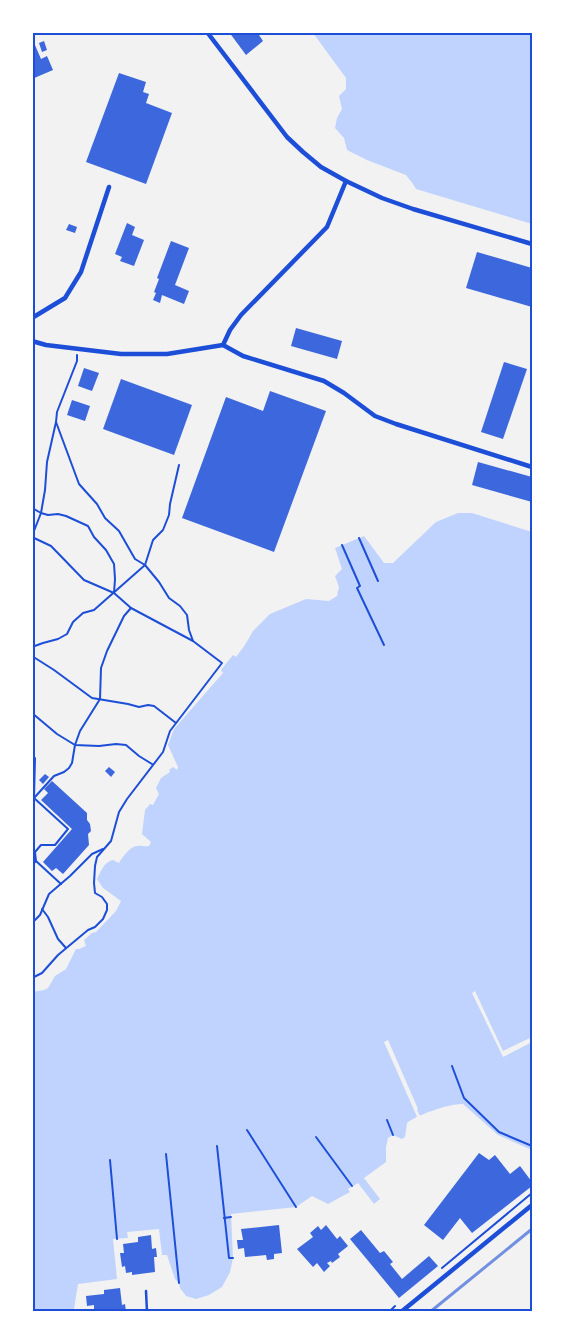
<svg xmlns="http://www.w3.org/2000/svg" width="565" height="1344" viewBox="0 0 565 1344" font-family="'Work Sans',sans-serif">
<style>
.water{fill:#bfd3fe}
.pier{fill:#f2f2f2}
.building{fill:#3d67dc}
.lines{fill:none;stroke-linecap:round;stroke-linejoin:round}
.path{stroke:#1d4ed8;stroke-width:2}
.service{stroke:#1d4ed8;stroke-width:2.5}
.minor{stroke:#1d4ed8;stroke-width:4.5}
.rail{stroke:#7290e2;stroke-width:3}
.neatline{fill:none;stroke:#1d4ed8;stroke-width:2}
</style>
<rect width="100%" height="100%" fill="#f2f2f2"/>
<g class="water">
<path d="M313,33H532V224L416,189L413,184L406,175L367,160L347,150L344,138L335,128L337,118L342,109L339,96L346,89V78Z"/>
<path d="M458,513H472L532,532V1150L498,1135L463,1104C451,1103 416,1115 407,1123L405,1137L402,1139L393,1135L388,1138L386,1147V1162L364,1178L380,1199L374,1204L358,1183L348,1189L350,1192L328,1204L312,1196L296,1207L231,1214L233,1258L230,1272L222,1287L209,1295L196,1299L186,1296L180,1288L179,1283L175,1279L167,1255H162L159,1229L127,1232L128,1238L113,1239L117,1279L78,1284L74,1309L72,1311H33L32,992L44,990L48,988L55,976L66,969L76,949H79L86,946L84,940L92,933L96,932L116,911L121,901L103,888L97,879C101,871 104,862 113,860L119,863C122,858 130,846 137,846C142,845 144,847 149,846L151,842L142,834L145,810L150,804L153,805L159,794L156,788L161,778L170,772L169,770L173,767L177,770L178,767L168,745L174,729L223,673L221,670L233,655L236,657L245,645L253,631L270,614L306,599L329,601L337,596L339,587L335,576L342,569L335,548L364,536L384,563H393L436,522Z"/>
</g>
<g class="pier">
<path d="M475,991L503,1051L532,1037V1042L503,1057L472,993Z"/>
<path d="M388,1040L418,1109L417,1110L421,1118L418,1119L384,1042Z"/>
</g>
<g class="building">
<path d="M229,32H257L263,41L246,55Z"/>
<path d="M44,41L47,50L42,52L39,43Z"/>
<path d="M35,45L41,59L47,56L53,70L32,79V46Z"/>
<path d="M119,73L146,82L143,92L149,94L146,103L172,113L146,184L86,162Z"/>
<path d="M127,223L135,227L132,235L144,240L134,266L120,261L122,257L115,254Z"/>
<path d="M69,224L77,227L75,233L66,230Z"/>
<path d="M171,241L189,248L175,285L189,291L184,304L162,295L160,303L153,300L156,293L154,292L159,279L157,278Z"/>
<path d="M477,252L532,268V307L466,288Z"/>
<path d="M296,328L342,341L337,359L291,346Z"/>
<path d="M504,362L527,369L503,439L481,432Z"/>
<path d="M84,368L99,373L92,391L78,386Z"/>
<path d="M121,379L192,405L174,455L103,429Z"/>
<path d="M270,391L326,411L274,552L182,518L226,397L263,411Z"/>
<path d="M72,400L90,406L85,421L67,415Z"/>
<path d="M478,462L532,477V502L472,485Z"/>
<path d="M109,767L115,772L111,777L105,771Z"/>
<path d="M45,774L49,777L43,784L39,780Z"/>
<path d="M52,781L87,813V820L90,824L91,831L88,834L89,845L63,874L56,868L52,871L43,862L72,829L41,800L48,793L44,789Z"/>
<path d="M479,1153L489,1160L495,1155L510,1174L520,1166L532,1182V1186L472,1233L460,1218L443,1240L424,1225Z"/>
<path d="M279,1225L282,1253L274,1254V1259L267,1260L266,1255L245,1257L244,1248L238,1249L237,1240H243L241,1229Z"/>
<path d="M326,1225L337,1239L340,1236L348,1246L338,1254L340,1257L332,1263L331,1261L327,1263L330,1266L324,1272L317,1263L313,1267L297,1249L313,1237L310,1233L318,1226L321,1230Z"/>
<path d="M361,1230L380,1253L384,1251L393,1262L390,1264L402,1279L429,1256L438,1266L399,1298L350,1239Z"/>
<path d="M151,1235L152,1249L156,1248L157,1257H154L155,1272L132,1275V1272L126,1273L125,1266L122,1267L120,1253H124L123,1244L138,1242V1237Z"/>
<path d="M120,1288L122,1305L125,1304L126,1312H94V1305L87,1306L86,1296L104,1294V1290Z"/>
</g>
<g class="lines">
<g class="path">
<path d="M56,422L79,484L97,504L105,518L119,531L135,559L145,565L159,582L169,598L180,606L187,615L189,630L193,641"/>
<path d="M32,508L41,513L48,515L58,514L66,516L88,526L94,537L106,550L114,564L115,579L114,593"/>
<path d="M32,536L41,513L45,490L47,462L56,422L57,412L77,361V355"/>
<path d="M32,537L51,546L84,580L114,593L131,608L193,641L222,663L170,731L163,752L127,799L119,812L111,841L97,857L95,866L94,883L95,893L102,897L107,904V910L103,919L95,927L88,930L58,955L42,973L32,978"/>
<path d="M359,538L378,581"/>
<path d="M342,545L360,586L357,588L384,645"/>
<path d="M32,647L43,643L58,639L67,634L73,622L83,613L94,610L145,565L153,540L163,530L169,515L170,504L179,465"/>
<path d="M32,656L54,670L92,698L128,704L139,707L148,705L154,706L176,723"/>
<path d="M32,713L57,734L75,745L99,746L116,744L126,745L139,756L152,764"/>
<path d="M32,760L35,758L34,798L68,829L55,845H41L35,852L36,861L32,865"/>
<path d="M34,798L54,776L64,772L69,768L72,763L75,745L80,731L100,699L101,668L107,651L124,616L131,608"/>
<path d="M36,861L61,884"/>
<path d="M42,909L48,917L58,939L66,948"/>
<path d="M32,923L40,915L49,894L70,876L92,854L103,849"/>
<path d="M452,1066L464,1098L499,1132L532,1146"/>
<path d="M387,1120L393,1135"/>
<path d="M247,1130L296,1207"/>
<path d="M316,1137L352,1186"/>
<path d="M217,1146L229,1258H233"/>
<path d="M166,1154L179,1283"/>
<path d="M110,1160L117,1239"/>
<path d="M224,1218L231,1217"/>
<path d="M442,1268L532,1193"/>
<path d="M389,1312L395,1306"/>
</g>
<path class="service" d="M146,1291L147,1312"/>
<g class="minor">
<path d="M207,32L287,137L303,152L321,167L346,181L382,198L413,209L532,244"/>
<path d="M32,318L65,298L81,272L109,187"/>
<path d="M32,341L46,345L121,354H167L223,345L230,330L241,315L327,227L346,181"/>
<path d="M223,345L243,356L324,381L344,393L375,416L396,424L532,467"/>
<path d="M401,1312L532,1205"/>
</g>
<path class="rail" d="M430,1312L532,1229"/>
</g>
<rect width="565" height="1344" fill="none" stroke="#ffffff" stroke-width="68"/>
<rect x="34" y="34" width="497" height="1276" class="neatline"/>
</svg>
